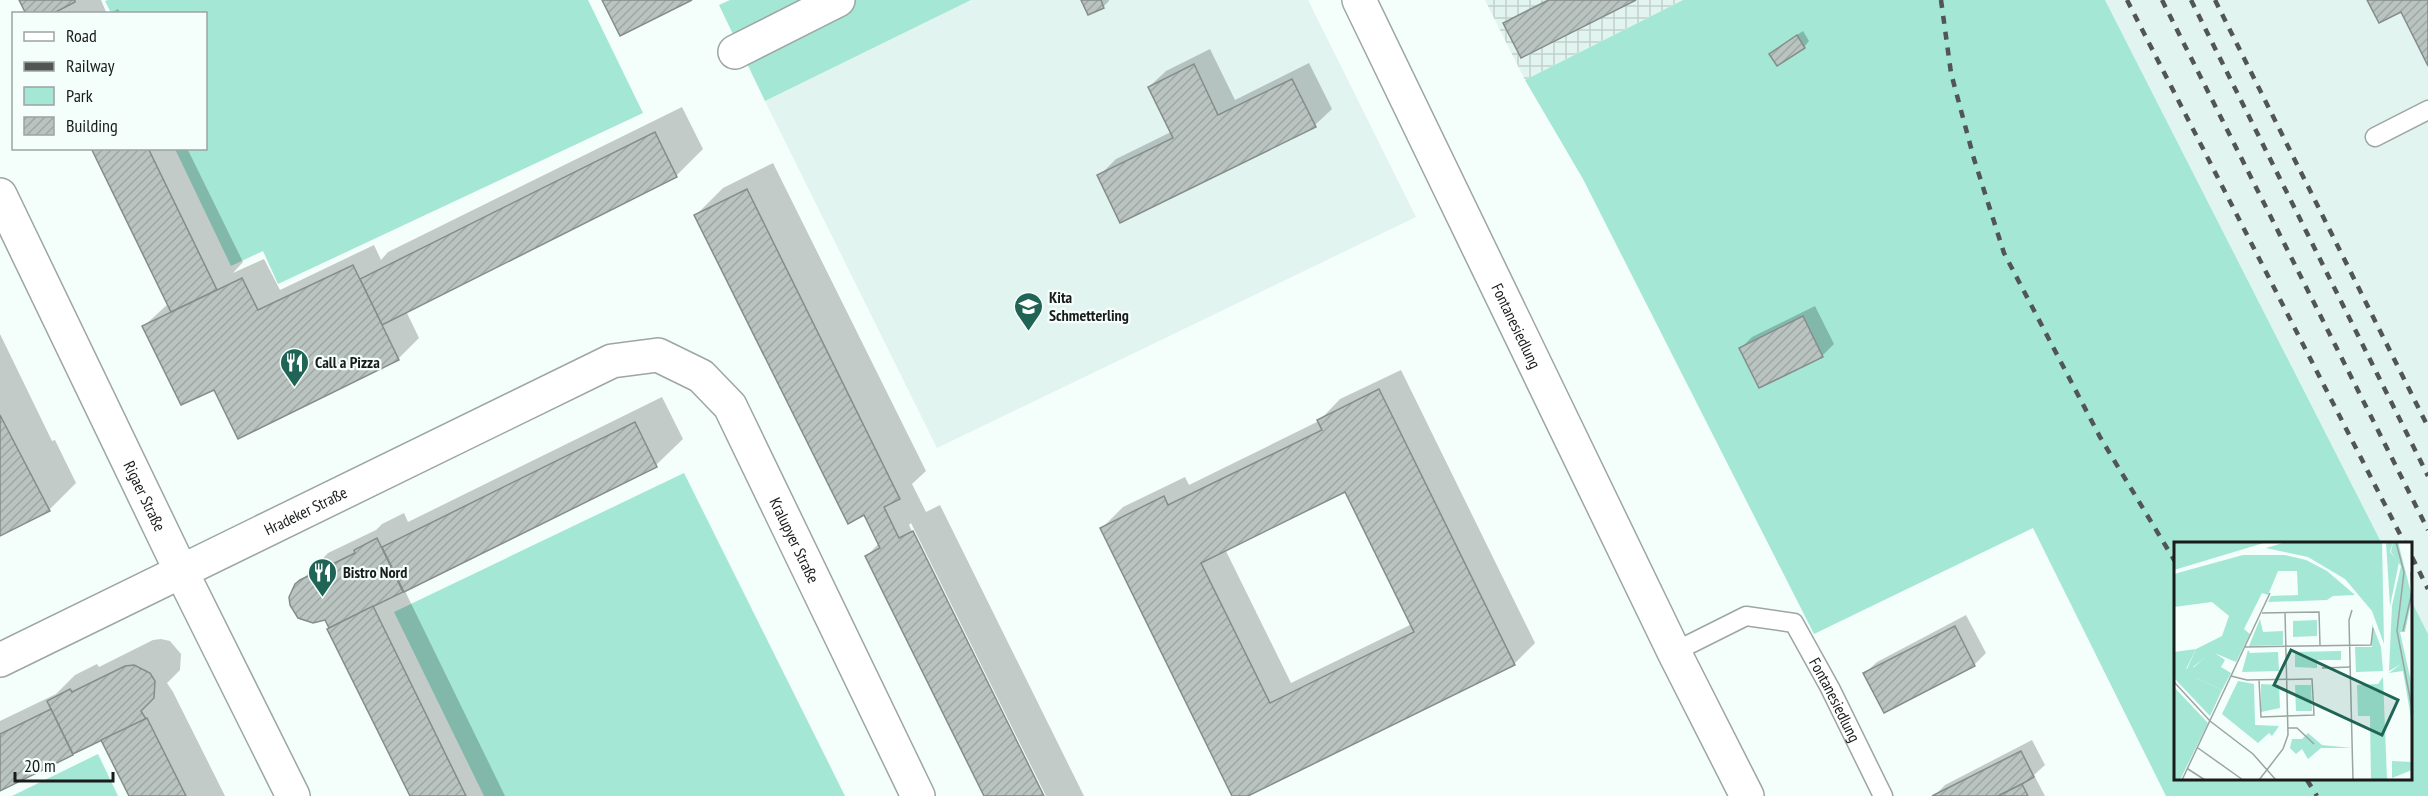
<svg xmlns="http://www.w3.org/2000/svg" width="2428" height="796" viewBox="0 0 2428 796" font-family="'PT Sans Narrow',sans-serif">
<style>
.built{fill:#e2f4ef}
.industrial{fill:url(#industrial-grid)}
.green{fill:#a3e7d4}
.shadow{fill:#0003;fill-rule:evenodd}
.building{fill:url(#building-hatch);stroke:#858d8b;stroke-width:1.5;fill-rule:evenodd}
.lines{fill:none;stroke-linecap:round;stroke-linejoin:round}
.lane-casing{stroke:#9da6a3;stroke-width:21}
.street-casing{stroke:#9da6a3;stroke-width:36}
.lane{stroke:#fff;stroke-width:18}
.street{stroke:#fff;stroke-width:33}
.rail{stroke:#515554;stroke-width:4.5;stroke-dasharray:8 8;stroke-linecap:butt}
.labels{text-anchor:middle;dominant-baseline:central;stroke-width:4.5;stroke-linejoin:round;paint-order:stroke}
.poi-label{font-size:16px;font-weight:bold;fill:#191c1b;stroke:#f4fefb;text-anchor:start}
.street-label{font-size:16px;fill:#191c1b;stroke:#f4fefb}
.inset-road{fill:none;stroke:#9ca4a1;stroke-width:1.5}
.view{fill:#206455;fill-opacity:0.15;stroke:#206455;stroke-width:3}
.inset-edge{fill:none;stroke:#191c1b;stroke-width:3}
</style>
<defs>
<pattern id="industrial-grid" width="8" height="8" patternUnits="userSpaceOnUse" patternTransform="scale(1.5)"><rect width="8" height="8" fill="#e2f4ef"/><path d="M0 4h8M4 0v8" fill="none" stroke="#c1d1cc"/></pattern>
<pattern id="building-hatch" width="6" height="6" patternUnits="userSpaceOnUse" patternTransform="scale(1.5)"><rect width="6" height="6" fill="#b9c3c0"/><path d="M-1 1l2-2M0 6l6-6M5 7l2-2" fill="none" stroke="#9ea7a4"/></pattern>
</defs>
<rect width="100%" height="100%" fill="#f4fefb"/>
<g class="built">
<path d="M971,0H1308L1416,217L937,448L765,101Z"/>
<path d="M2105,0H2428V634L2412,602V544H2382Z"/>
</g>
<path class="industrial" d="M1485,0H1683L1525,80Z"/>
<g class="green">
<path d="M108,0H588L643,113L278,284L263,251L231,266L175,149L206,148V14L111,13L105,1Z"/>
<path d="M730,0H971L765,101L719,5Z"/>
<path d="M1683,0H2105L2382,544H2176V780H2412V602L2428,634V796H2166L2033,528L1814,634L1583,179L1525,80Z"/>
<path d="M684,473L845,796H484L394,612Z"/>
<path d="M98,754L118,796H12Z"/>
</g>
<g class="shadow">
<path d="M21,0H101L107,14H27Z"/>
<path d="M1083,0H1109V1L1104,6L1089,13Z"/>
<path d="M1546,0H1633L1505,23L1511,18Z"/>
<path d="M118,9L121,14H109Z"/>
<path d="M1803,31L1809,41L1804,47L1776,49Z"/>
<path d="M1210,49L1235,100L1309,63L1332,109L1315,125L1099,176L1116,159L1171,132L1149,87L1166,71Z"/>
<path d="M682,107L703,149L676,176L406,311L419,338L398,359L215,388L144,326L169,303L93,148H187L243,262L233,273L264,259L280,290L374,245L381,260L388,252Z"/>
<path d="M773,163L926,471L912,484L926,512L940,505L1084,796H1046L911,523L909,525L1043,796H986L867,556L879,543L696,215L723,188Z"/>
<path d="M1815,306L1834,344L1822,356L1760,386L1741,348L1752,337Z"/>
<path d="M0,334L52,441L55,440L76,483L49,510L0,532Z"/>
<path d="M1401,370L1535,643L1514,664L1245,796H1234L1102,528L1123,507L1185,477L1189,485L1319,421L1340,399ZM1346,490L1412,624L1291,683L1225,549Z"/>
<path d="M662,397L683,439L656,465L404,589L505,796H411L331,628L301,581L328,553L376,530L382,524L404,513L408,522Z"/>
<path d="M1966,615L1986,653L1974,665L1865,673L1877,662Z"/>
<path d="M161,639L170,641L181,654L180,670L167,683L173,692L225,796H130L102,738L0,789V721L56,694L75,675L97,664L99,667L153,640Z"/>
<path d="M2032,740L2045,765L2034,775L2045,796H1934L1945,785Z"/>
</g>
<g class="building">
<path d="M19,0H75V2L52,14H26Z"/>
<path d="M602,0H692L620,36Z"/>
<path d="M1081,0H1101L1104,8L1088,15Z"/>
<path d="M1549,0H1636L1521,58L1503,23Z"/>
<path d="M2367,0H2428V66L2401,12L2379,23Z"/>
<path d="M1797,35L1805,48L1777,66L1769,54Z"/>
<path d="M1194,64L1218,115L1292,79L1316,127L1120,223L1097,175L1173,138L1148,87Z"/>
<path d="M655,132L677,177L382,325L360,279Z"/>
<path d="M91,148H148L217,290L171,312Z"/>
<path d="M747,189L900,499L884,507L899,538L913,531L1044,796H984L865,556L880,548L864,515L848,524L694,215Z"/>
<path d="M353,265L399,360L238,439L214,390L181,405L142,326L242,278L258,310Z"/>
<path d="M1803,316L1823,357L1759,388L1739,348Z"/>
<path d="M1379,389L1515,665L1248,796H1232L1100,528L1164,496L1168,505L1322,430L1317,420ZM1345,492L1414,632L1270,703L1201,563Z"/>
<path d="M0,415L50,511L0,536Z"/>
<path d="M635,422L657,467L404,592L382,547Z"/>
<path d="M377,538L403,592L329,628L325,620L313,623L298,618L290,605L289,597L295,584L300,580L355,553L354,550Z"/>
<path d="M373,606L466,796H410L327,629Z"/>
<path d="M1955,626L1975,666L1884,713L1863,673Z"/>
<path d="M134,665L150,673L155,681L154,698L141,711L146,719L73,754L47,701L70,689L72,692L125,666Z"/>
<path d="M51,709L73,755L0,791V734Z"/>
<path d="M147,718L186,796H129L101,740Z"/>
<path d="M2021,751L2034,777L2022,784L1998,796H1932Z"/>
<path d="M2022,784L2028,796H1998Z"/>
</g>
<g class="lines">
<defs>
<g id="lane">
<path d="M2375,137L2428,110"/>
<path id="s1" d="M1674,652L1746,616L1794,623L1830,688L1883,796"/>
</g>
<g id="street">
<path id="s2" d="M1359,0L1674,652L1747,796"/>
<path d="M735,52L838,0"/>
<path id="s3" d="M0,195L181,571L293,796"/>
<path id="s4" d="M0,660L612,361L658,355L701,376L730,406L918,796"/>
</g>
</defs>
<use href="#lane" class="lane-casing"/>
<use href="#street" class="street-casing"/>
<use href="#lane" class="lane"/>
<use href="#street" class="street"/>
<g class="rail">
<path d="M1941,0L1951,73L1974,159L2004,253L2100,437L2176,563"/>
<path d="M2127,0L2405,544"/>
<path d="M2162,0L2428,530"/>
<path d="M2191,0L2428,476"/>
<path d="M2215,0L2428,427"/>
<path d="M2412,557L2428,589"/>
<path d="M2307,780L2317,796"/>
</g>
</g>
<defs>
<symbol id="school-pin" viewBox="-11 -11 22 30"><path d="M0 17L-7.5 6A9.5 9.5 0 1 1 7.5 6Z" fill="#206455" stroke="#f4fefb"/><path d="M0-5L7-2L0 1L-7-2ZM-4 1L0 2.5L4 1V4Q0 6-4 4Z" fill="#fff"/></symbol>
<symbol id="restaurant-pin" viewBox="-11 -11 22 30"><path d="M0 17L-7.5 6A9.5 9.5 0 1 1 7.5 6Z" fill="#206455" stroke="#f4fefb"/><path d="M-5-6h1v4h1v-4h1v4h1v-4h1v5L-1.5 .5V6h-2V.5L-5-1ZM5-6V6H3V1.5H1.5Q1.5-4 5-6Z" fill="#fff"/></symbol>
</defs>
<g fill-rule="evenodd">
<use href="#school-pin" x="1012" y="290" width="33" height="45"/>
<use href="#restaurant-pin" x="278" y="346" width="33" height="45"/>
<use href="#restaurant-pin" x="306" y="556" width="33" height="45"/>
</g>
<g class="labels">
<g class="poi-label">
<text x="1049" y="297">Kita<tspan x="1049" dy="18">Schmetterling</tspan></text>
<text x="315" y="362">Call a Pizza</text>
<text x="343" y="572">Bistro Nord</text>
</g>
<g class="street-label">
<text stroke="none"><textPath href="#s2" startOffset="362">Fontanesiedlung</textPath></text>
<text stroke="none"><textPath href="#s3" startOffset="334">Rigaer Straße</textPath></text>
<text stroke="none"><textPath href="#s4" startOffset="340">Hradeker Straße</textPath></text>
<text stroke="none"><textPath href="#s4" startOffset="966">Kralupyer Straße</textPath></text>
<text stroke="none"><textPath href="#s1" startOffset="216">Fontanesiedlung</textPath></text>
</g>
</g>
<g transform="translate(2174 542)">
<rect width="238" height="238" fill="#f4fefb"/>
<path d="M219,0H224L238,55L231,90H226L238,144V182L229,129L215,131L227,122L215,129L218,64L227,24L217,10ZM86,77L89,90L109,89V103L75,104ZM143,78V94L119,95V79ZM22,107L12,127L0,117V110ZM74,108L76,111L104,110L105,129L68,130ZM38,109L51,118L47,125L57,131L48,148L22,136L19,126ZM167,109V118H143V126L121,125V110ZM209,135L213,238H197L196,174H184L183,143L204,142ZM64,139L80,142L81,183L105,184L98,194L95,191L84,201L48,172ZM87,142L105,143L106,166L87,170ZM121,143H137L138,169H122ZM134,191L148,203L178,206H147L134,217L128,207L122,212L116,206L118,197H128ZM218,219L238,220V228L218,236Z" fill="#a3e7d4"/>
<path d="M0,0H93L0,28ZM112,0H208L210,102L198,69L171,37L134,15L92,6ZM212,0H219L216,10L225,20L216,64ZM69,13H111L132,18L153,29L181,53L159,54L153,58L94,60L97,54L124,53L123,29H104L94,53L88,51L70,87L76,92L62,120L38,110L19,125L24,129L22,136L48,148L36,174L0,136V117L13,127L22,107L48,94L55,74L38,60L0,65V32ZM198,82L207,105L209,129L182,130L181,105H198ZM0,145L34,181L6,238H0Z" fill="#a3e7d4"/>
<path class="inset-road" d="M222,0L230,30L223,89L239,171M178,68L175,78L179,238M88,71L145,70L146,103M229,89L238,50L237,30M71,105L197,103L199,86M148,126L177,125M57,134L73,138L136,137H138L140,173L87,175L85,138M0,140L36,179L79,212L102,238M114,186H123L140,202M24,206L69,238M14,227L31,238M8,238L96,51M85,238L109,207L114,193L111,70"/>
<path class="view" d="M117,108L224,158L208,193L100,143Z"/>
<rect width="238" height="238" class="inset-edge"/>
</g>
<rect x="12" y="12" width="195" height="138" fill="#f4fefb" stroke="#9ca4a1" stroke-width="1.5"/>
<rect x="24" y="32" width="30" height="9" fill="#ffffff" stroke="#9ca4a1" stroke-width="1.5"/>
<text x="66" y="42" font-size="18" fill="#191c1b">Road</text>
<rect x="24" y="62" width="30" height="9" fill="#515554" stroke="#9ca4a1" stroke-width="1.5"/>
<text x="66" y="72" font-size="18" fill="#191c1b">Railway</text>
<rect x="24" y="87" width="30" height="18" fill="#a3e7d4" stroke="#9ca4a1" stroke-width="1.5"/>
<text x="66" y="102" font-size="18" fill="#191c1b">Park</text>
<rect x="24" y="117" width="30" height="18" fill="url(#building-hatch)" stroke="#9ca4a1" stroke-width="1.5"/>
<text x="66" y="132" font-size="18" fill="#191c1b">Building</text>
<path d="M15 772v9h98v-9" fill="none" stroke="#191c1b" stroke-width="3"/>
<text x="24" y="772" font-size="18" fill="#191c1b" stroke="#f4fefb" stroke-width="4.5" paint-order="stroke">20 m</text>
</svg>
